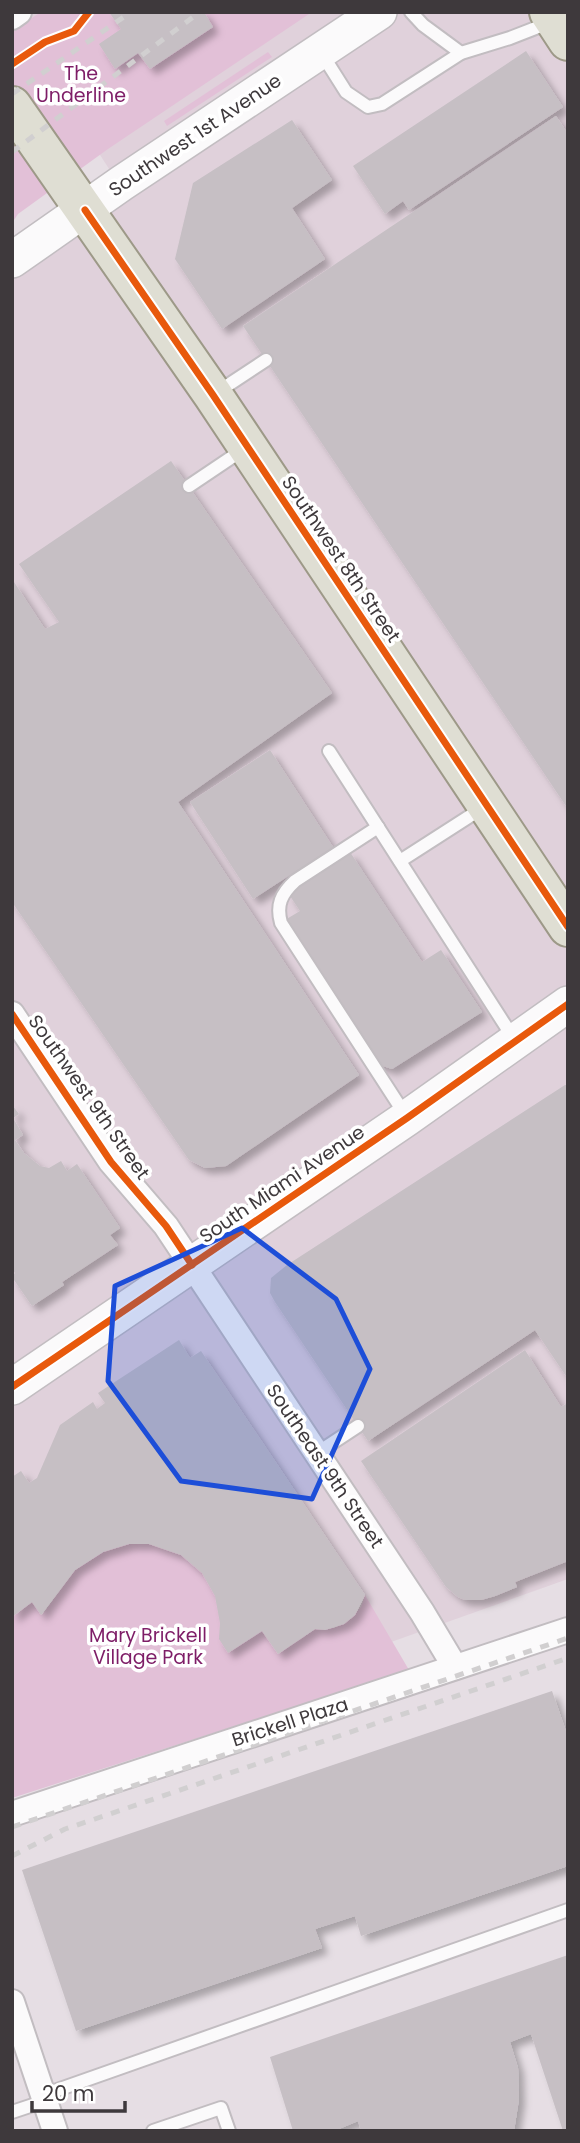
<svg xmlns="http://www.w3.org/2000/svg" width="580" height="2143" viewBox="0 0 580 2143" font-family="Poppins,sans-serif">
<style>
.built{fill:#e0d1db}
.green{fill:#e2c0d7}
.building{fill:#c6bfc4;filter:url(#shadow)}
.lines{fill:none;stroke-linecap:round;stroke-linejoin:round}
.lane-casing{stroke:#c2bdc1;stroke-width:16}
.street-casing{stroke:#c2bdc1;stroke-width:28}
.secondary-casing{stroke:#c2bdc1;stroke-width:38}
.primary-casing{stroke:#9d9988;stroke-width:42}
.lane{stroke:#fbfafb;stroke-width:12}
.street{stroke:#fbfafb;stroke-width:24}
.secondary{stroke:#fbfafb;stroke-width:35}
.primary{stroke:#dfded3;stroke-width:38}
.rail{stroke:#d1cfd0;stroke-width:5;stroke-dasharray:9 9;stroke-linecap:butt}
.cycleway-casing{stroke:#fff;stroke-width:11}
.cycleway{stroke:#e8590c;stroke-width:7}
.marked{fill:#1d4ed8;fill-opacity:0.2;stroke:#1d4ed8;stroke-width:5;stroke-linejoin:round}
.labels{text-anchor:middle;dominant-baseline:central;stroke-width:7;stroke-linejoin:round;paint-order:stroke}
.park-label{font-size:19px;fill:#7e1d67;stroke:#fff}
.street-label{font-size:19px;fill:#3e393c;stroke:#fff}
</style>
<defs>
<filter id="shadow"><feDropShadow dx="6" dy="6" stdDeviation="3.5" flood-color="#0004"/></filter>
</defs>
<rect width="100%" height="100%" fill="#e6dee4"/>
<path class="built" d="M12,12H568V1579L12,1777V273L126,195L12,19Z"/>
<g class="green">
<path d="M41,12H312L108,149L18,214L12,223V31Z"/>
<path d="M268,52L272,57L167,126L164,121Z"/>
<path d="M125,1421L278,1654L315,1629L334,1628L350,1619L361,1607L365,1595L409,1670L12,1798V1617L32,1602L42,1615L75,1570L103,1552L49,1471Z"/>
</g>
<g class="building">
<path d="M109,12H204L213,27L150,69L138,53L115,69L99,44L121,29Z"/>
<path d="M526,51L563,107L409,210L403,201L385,214L353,166Z"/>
<path d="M556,116L568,134V809L243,326Z"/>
<path d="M292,120L332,180L292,208L325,259L222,329L175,259L193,183Z"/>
<path d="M171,461L332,693L178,802L359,1075L226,1166L205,1168L189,1160L12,902V579L45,629L59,622L19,564Z"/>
<path d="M270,750L333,847L253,899L190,802Z"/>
<path d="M350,852L422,962L441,950L482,1012L392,1069L374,1063L358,1039L363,1036L285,920L300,911L288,893Z"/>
<path d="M565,1085H568V1379L535,1330L368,1441L275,1302L270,1293L271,1278L287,1265Z"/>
<path d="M12,1105L19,1114L13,1118L23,1135L15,1140L24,1153L40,1166L49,1168L61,1161L67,1171L77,1164L120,1228L110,1235L118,1245L62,1282L64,1285L32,1306L12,1277L15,1273L12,1269Z"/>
<path d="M179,1340L190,1358L201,1351L365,1595L355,1615L344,1624L325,1630L315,1629L278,1654L262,1631L228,1653L219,1639L220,1623L215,1596L202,1573L181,1555L149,1544H129L103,1552L75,1570L41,1615L32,1602L12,1617V1477L21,1471L29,1483L37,1478L60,1425L93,1402L97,1409L105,1403L98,1393Z"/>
<path d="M525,1350L561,1407L568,1403V1561L515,1582L517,1587L495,1596L481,1600H465L458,1597L446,1587L361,1461Z"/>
<path d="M552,1691L568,1737V1866L361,1936L355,1916L315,1929L322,1948L76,2031L22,1870Z"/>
<path d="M568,1955V2131H563L531,2034L510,2042L518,2068L519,2099L514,2131H361L358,2121L334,2131H293L270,2057Z"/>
</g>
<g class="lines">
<defs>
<g id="lane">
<path d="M411,12L423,25L461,53"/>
<path d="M322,54L346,92L368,107L382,104L461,53L510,38L551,22"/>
<path d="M216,393L266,360"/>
<path d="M189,486L244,449"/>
<path d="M329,751L514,1039"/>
<path d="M378,827L295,881C281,894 276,905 281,923L406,1116"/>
<path d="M400,861L484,807"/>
<path d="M317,1453L358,1426"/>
<path d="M43,2095L568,1910"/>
<path d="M12,2112L45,2101"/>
<path d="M153,2131L221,2108L229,2131"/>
</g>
<g id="street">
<path d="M12,17L19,12"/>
<path d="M12,1014L111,1162L166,1226L422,1612L455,1667"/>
<path d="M12,1814L568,1630"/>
<path d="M12,2002L55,2131"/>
</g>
<g id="secondary">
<path d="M12,260L122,183L379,12"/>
<path d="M12,1387L407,1118L568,1004"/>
</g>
<g id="primary">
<path d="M549,12L568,41"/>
<path d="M12,106L213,395L568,927"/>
</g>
</defs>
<use href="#lane" class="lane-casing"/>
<use href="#street" class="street-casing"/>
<use href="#secondary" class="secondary-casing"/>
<use href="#primary" class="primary-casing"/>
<use href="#lane" class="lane"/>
<use href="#street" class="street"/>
<use href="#secondary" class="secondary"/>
<use href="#primary" class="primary"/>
<g class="rail">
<path d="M12,94L131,12"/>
<path d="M12,152L200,12"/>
<path d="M12,1827L568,1638"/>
<path d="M12,1856L65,1829L95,1819L568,1658"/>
</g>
<defs>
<g id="cycleway">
<path d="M12,64L45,42L74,31L89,12"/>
<path d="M85,210L213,395L568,927"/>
<path d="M12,1014L111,1162L166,1226L192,1265"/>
<path d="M12,1387L407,1118L568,1004"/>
</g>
</defs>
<use href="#cycleway" class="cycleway-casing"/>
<use href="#cycleway" class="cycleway"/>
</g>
<path class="marked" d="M242,1228L336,1299L370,1369L312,1499L181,1481L108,1381L115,1286Z"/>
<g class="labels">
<g class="park-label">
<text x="81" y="73">The<tspan x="81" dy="22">Underline</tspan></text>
<text x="148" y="1635">Mary Brickell<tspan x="148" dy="22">Village Park</tspan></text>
</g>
<g class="street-label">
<text transform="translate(195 135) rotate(-34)">Southwest 1st Avenue</text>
<text transform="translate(341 559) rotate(56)">Southwest 8th Street</text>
<text transform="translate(89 1097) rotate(55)">Southwest 9th Street</text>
<text transform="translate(282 1184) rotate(-34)">South Miami Avenue</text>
<text transform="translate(325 1466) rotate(56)">Southeast 9th Street</text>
<text transform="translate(290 1722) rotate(-18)">Brickell Plaza</text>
</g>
</g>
<rect width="580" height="2143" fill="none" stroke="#3e393c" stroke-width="28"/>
<path d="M32 2101v10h93v-10" fill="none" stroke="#3e393c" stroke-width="3.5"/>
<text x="42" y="2101" font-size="21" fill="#3e393c" stroke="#ffffff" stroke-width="5" paint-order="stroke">20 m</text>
</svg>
